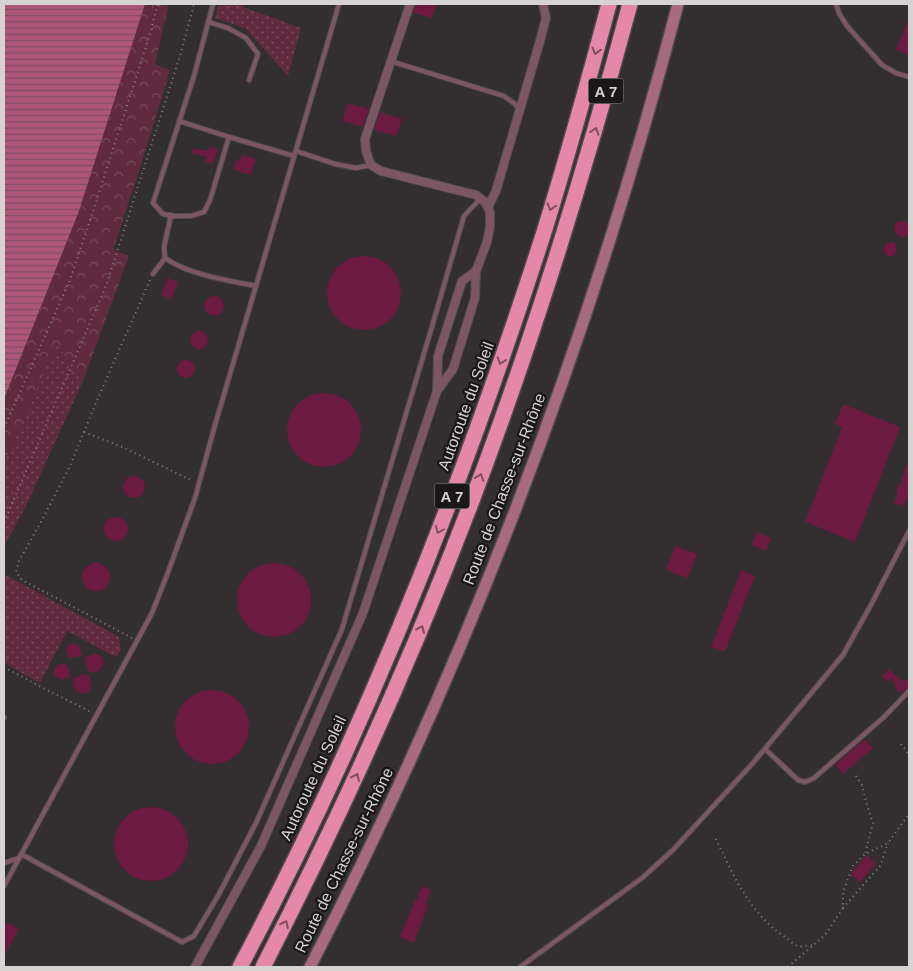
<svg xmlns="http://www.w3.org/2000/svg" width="913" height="971" viewBox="0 0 913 971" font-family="Arial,sans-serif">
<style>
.grass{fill:url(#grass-dots)}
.forest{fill:url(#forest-crowns)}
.water{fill:url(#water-rules)}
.building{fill:#6c1a3f}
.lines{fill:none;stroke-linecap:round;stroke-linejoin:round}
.lane-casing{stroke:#504c4d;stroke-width:6}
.street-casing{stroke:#504c4d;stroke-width:10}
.secondary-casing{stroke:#504c4d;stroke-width:14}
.highway-casing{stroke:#504c4d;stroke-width:18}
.path{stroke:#858181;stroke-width:2;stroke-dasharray:1 4;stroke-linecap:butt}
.lane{stroke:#7c5663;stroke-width:4}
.street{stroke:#7c5663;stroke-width:8}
.secondary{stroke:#a76a7f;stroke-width:11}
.highway{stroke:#e587a9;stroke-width:15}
.oneway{stroke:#7f4f60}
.labels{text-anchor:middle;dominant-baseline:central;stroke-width:4.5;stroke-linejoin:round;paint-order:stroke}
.shield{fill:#191717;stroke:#9d9b9b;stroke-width:1}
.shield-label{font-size:15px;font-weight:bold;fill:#d6d3d3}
.street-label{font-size:16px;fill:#d6d3d3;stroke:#191717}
</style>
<defs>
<pattern id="grass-dots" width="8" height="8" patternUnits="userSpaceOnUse" patternTransform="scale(1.25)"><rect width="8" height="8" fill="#612b3f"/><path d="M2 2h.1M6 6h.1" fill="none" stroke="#77495a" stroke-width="1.8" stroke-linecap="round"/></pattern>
<pattern id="forest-crowns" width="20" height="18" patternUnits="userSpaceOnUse" patternTransform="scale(1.25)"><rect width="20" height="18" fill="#612b3f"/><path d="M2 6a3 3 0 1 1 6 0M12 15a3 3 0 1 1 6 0" fill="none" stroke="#77495a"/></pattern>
<pattern id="water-rules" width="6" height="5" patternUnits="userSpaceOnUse" patternTransform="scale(1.25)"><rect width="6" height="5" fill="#ae5678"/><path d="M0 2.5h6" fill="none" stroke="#824d61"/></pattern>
</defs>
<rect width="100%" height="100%" fill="#332e2f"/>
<g class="grass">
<path d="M219,4H244L243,7L301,28L288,76L245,28L215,18Z"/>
<path d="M57,343L83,381L26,506L4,546V462Z"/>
<path d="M4,574L119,637L121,650L116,657L67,631L40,683L4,663Z"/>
</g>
<path class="forest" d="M145,4H169L155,64L170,70L139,171L113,250L129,256L83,381L57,344L4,462V399L79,211Z"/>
<path class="water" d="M4,4H145L79,211L4,399Z"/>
<g class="building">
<path d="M416,4H436L432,18L413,13Z"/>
<path d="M909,17V55L896,50Z"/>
<path d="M348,103L369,109L363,127L342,121Z"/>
<path d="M380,112L402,119L396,136L374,130Z"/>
<path d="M209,147L218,149L213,164L205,162L207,157L192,153L193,148L208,151Z"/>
<path d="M242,155L256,159L251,175L233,170L236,160L240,161Z"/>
<circle cx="902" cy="229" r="8"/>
<path d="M894,242L897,248L896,253L893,256H887L884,252V248L886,244Z"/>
<circle cx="364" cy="293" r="37"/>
<path d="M168,278L178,282L171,300L161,295Z"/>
<circle cx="214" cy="306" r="10"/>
<circle cx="199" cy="340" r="9"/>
<circle cx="186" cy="369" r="9"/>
<circle cx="324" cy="430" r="37"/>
<path d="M843,404L900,427L855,542L805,522L842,427L835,424Z"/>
<path d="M909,460V496L907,498L903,506L894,503L897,496V488L903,481L901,480Z"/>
<circle cx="134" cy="487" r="11"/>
<circle cx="116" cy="529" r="12"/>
<path d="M757,532L771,538L766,551L751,545Z"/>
<path d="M675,546L697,554L688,578L666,570Z"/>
<circle cx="274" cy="600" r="37"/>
<circle cx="96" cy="577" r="14"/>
<path d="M741,570L755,576L725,652L711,647Z"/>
<path d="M72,643L76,644L79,646L82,656L69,658L66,649L68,646Z"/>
<path d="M93,654H98L101,656L103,660V665L98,671L90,673L86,665L85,657Z"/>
<path d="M60,664H66L69,670L70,677L61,680L55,676L54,673V669L57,666Z"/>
<path d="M889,669L901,681L909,679V687L904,691L897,692L892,678L888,682L882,677Z"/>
<path d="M81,675H88L91,681V687L89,691L86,693H79L75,690L74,687L73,679Z"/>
<circle cx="212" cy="727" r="37"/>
<path d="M865,739L873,748L843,774L835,765Z"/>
<circle cx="151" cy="844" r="37"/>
<path d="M867,855L876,864L860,882L851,874Z"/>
<path d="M422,886L431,890L426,904L428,905L414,943L400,937L415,900L417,901Z"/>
<path d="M7,922L18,929L4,957V928Z"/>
</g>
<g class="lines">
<defs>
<g id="lane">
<path d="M213,4L194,76L153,203L163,214L174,216H191L204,212L210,200L229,137"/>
<path d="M836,4L839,13L847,26L882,65L896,73L909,77"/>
<path d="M208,22L228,28L246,38L258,54L249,80"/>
<path d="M390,61L504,96L515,104L520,110"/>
<path d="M179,121L229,137L294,156"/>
<path d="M296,151L335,164L356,168L371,165"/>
<path d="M171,215L164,247L165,258C189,275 227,280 256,286"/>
<path d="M153,274L165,258"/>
<path d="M4,718V717"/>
<path d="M765,749L798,780L805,782L814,778L884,717L909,691"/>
<path d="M21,854L182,942L194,936L219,894L256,823L342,629L431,330L464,216L481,198"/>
<path d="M4,863L19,858"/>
<path d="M4,886L152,613L167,575L195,498L215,425L339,4"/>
<path d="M520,967L642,878L673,850L753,763L843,655L872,603L909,531"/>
</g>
<g id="street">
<path d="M488,207L496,191L540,41L546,18L543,4"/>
<path d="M437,391L438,356L462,281L476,271"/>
<path d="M195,967L261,846L363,613L437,391L453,369L475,298L476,271L487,242L490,227V212L485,202L476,195L381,171L371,165L366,151L365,139L410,4"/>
</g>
<path id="secondary" d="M310,967C468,661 591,337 678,4"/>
<g id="highway">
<path d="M240,967C365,732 464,483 545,229C568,154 589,79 609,4"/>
<path d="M263,967C341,815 412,659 473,498C534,337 585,171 630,4"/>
</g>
</defs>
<use href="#lane" class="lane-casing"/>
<use href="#street" class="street-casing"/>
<use href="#secondary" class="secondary-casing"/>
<use href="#highway" class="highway-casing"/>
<g class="path">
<path d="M4,428L70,280L96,202L145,50L158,4"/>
<path d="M84,432L122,447L193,481"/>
<path d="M4,522L106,286L180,56L194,4"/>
<path d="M132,638L22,580L16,572L19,561L42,520L70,466L95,405L150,280"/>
<path d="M4,667L41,687L93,713"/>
<path d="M901,744L909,754"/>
<path d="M856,776L862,785L867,805L873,823L865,854"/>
<path d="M716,839C733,875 750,914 785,937C789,940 794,945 798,946C802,947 809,945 814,945"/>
<path d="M843,908L880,866L888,843"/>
<path d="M788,967L825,935L843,908V892L853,866L865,854L888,843L909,814"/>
</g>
<use href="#lane" class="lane"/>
<use href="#street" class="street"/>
<use href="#secondary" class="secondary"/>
<use href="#highway" class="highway"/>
</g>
<defs><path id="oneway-chevron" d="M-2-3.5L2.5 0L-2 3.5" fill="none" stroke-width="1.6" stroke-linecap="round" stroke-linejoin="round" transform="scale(1.25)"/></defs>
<g class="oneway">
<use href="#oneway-chevron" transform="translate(596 51) rotate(105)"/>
<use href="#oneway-chevron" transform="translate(595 131) rotate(-74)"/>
<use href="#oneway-chevron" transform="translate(551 207) rotate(107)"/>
<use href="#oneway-chevron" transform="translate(501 361) rotate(109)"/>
<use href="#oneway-chevron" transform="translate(480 477) rotate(-70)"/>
<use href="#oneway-chevron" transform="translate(439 530) rotate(111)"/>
<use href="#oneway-chevron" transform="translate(421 629) rotate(-67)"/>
<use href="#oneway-chevron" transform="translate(356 777) rotate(-65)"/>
<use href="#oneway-chevron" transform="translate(285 924) rotate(-63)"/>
</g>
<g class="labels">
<g class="shield">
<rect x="588.5" y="78.5" width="35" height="25" rx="4"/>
<rect x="434.5" y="483.5" width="35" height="25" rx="4"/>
</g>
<g class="shield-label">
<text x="606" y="91">A 7</text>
<text x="452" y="496">A 7</text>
</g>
<g class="street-label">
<text transform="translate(466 406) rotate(-70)">Autoroute du Soleil</text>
<text transform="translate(504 489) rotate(-69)">Route de Chasse-sur-Rhône</text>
<text transform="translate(313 778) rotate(-65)">Autoroute du Soleil</text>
<text transform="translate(344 860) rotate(-64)">Route de Chasse-sur-Rhône</text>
</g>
</g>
<rect width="913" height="971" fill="none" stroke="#d6d3d3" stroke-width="10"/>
</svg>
